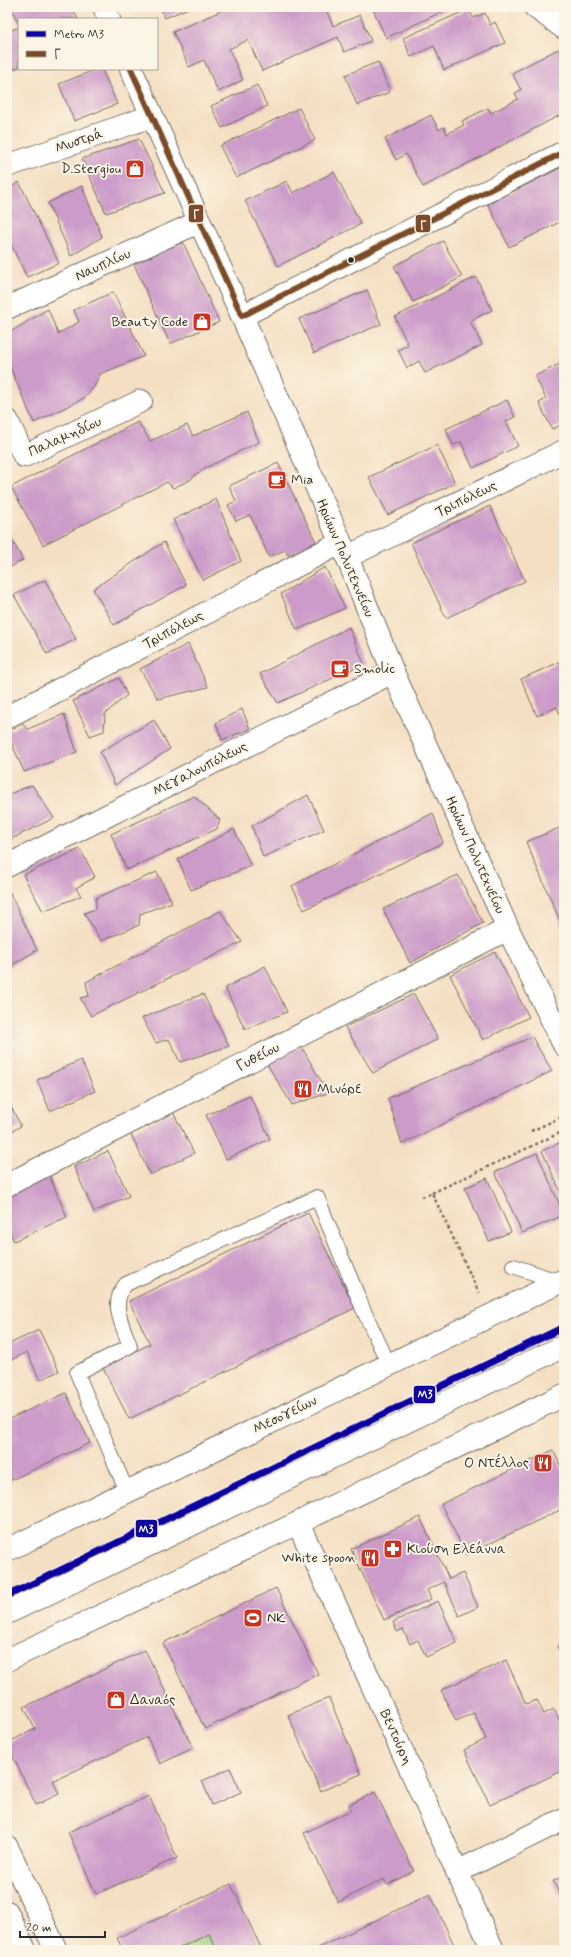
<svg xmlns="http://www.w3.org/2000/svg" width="571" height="1957" viewBox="0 0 571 1957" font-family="Mynerve,sans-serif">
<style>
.green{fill:#9bcf80;stroke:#637d56}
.building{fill:#cc9bc9}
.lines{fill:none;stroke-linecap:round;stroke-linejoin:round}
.lane-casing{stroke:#716a60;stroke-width:16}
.street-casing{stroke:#716a60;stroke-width:24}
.secondary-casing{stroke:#716a60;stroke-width:24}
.primary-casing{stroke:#716a60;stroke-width:24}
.path{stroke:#716a60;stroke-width:2.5;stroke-dasharray:3 3;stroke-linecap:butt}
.lane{stroke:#fff;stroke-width:14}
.street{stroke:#fff;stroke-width:22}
.secondary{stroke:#fff;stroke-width:22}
.primary{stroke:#fff;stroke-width:22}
.bus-1-casing{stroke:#fcf5e5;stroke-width:9}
.bus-1{stroke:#7a4b2a;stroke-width:6}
.metro-1-casing{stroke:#fcf5e5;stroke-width:10}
.metro-1{stroke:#10069f;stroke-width:7}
.bus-dot{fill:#2b2b2b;stroke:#fcf5e5;stroke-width:1.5}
.labels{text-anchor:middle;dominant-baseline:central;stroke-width:4;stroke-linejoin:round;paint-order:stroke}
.street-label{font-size:14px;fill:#2b2b2b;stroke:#fcf5e5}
.poi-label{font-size:14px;fill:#2b2b2b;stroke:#fcf5e5;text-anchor:start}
.line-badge{stroke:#fcf5e5;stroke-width:1.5}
.badge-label{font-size:11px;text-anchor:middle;font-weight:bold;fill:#fff}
</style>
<rect width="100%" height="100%" fill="#fcf5e5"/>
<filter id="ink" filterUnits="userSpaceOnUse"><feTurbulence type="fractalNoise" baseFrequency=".025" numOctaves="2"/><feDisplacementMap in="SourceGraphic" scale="8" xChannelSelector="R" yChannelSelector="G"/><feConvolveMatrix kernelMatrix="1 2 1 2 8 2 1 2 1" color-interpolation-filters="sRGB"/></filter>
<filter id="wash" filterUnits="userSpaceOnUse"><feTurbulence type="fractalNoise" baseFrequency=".012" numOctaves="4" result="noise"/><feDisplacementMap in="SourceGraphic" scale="16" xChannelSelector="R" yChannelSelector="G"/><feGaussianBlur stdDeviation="0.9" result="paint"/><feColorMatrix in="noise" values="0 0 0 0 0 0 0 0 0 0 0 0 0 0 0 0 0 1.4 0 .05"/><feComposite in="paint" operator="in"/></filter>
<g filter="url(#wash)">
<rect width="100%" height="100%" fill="#f4dfc2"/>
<path class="green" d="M209,1935L216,1950H178Z"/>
<g id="blocks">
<g class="building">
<path d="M11,7H72L78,19H19V25Z"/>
<path d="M160,7H191L165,18Z"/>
<path d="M230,7H325L333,26L360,15L371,41L344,52L338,37L262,71L248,40L229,49L243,80L218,92L204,60L189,67L173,32Z"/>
<path d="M372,7H452L386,38Z"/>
<path d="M469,9L473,18L485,13L490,25L495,22L505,43L444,70L434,46L411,57L403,38Z"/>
<path d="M19,27V67L7,72V32Z"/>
<path d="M558,49L564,60V113L423,187L406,154L396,160L385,139L431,115L439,130L444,127L447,134L464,125L462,121L488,108L491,113L518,99L515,93L521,90L512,73Z"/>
<path d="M378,62L390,92L357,105L345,75Z"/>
<path d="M97,69H102L117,104L74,121L59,84Z"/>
<path d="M257,85L267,106L222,128L211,106Z"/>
<path d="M299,108L315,140L236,178L220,146Z"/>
<path d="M139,139L165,193L106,213L82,159Z"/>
<path d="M564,166V220L509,247L488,204Z"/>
<path d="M334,172L361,224L278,266L245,201L287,181L293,193Z"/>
<path d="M19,182L59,263L27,277L7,237V190Z"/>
<path d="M82,186L102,237L71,256L48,203Z"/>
<path d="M443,241L462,277L413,302L394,266Z"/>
<path d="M183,242L219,322L170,344L134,264Z"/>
<path d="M476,277L492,310L470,321L482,345L425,373L419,361L407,368L398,350L408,345L395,317Z"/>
<path d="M367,290L381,324L314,353L299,319Z"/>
<path d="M113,292L144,356L100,374L94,387L84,398L34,423L7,360V334L48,309L58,334L79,322L74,310Z"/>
<path d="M564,362V424L552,429L539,403L546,399L535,376Z"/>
<path d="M507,400L515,417L506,421L518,446L473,468L461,442L453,445L446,429Z"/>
<path d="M247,412L259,442L201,470L190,480L173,488L167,482L43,545L11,487L138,422L150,441L187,425L193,436Z"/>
<path d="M437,445L455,483L388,515L369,477Z"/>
<path d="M278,463L316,542L288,555L285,550L269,557L250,515L236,521L228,505L236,501L229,486Z"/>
<path d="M216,499L241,561L203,580L173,520Z"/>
<path d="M490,506L525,581L446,618L411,543Z"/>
<path d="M7,531L23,560L7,569Z"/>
<path d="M164,542L186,585L114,625L93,589Z"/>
<path d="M325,567L345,608L297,630L281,594Z"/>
<path d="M45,580L76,639L47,654L14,595Z"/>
<path d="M349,627L364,664L278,703L260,674Z"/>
<path d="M188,644L208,687L158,699L140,669Z"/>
<path d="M564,660V723L557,707L537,716L521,679Z"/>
<path d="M119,678L127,695L105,714L104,731L90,736L73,701Z"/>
<path d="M242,709L250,729L222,740L216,723Z"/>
<path d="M64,714L77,752L24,772L7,732L22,724L28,729Z"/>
<path d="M154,720L170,749L115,785L100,752Z"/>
<path d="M32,785L54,818L7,841V795Z"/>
<path d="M308,795L324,830L263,857L252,826Z"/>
<path d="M194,796L220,820L217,829L127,870L111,834Z"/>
<path d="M433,813L443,843L304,910L292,886Z"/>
<path d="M564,826V928H563L526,842Z"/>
<path d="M234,829L251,866L191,890L178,859Z"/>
<path d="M80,849L95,877L76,888L81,896L43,911L23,875Z"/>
<path d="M157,872L172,902L140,914L139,925L101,941L84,913L96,909V898Z"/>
<path d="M458,875L483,923L410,963L383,909Z"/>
<path d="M7,887L37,950L7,968Z"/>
<path d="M220,911L242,942L91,1016L80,998L89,996L86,982Z"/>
<path d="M495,952L529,1017L483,1040L450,975Z"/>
<path d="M265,966L287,1012L245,1029L225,988Z"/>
<path d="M203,994L229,1046L180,1062L169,1039L156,1043L142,1018Z"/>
<path d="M414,994L438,1039L373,1073L345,1027Z"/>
<path d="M532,1037L552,1071L402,1144L388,1098Z"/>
<path d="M301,1046L328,1093L292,1105L267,1064Z"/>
<path d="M81,1060L95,1091L50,1111L37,1080Z"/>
<path d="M250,1096L270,1139L226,1159L206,1115Z"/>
<path d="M7,1099L21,1126L7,1134Z"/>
<path d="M173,1112L194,1153L150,1175L130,1132Z"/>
<path d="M563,1141L564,1145V1199L542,1151Z"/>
<path d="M108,1151L129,1196L94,1212L74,1167Z"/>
<path d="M537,1153L564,1215L522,1233L495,1172Z"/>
<path d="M49,1175L67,1217L14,1241L7,1226V1193Z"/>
<path d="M487,1178L511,1232L489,1241L465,1188Z"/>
<path d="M308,1213L355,1308L129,1419L103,1368L150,1344L129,1301Z"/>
<path d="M39,1330L59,1371L40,1380L27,1352L7,1362V1345Z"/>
<path d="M66,1393L90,1443L7,1482V1420Z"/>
<path d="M553,1450L564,1473V1508L466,1555L441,1504Z"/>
<path d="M420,1517L449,1579L463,1573L478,1607L459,1616L444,1582L427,1590L431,1599L384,1620L351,1549Z"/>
<path d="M276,1588L318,1674L205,1729L163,1643Z"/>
<path d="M438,1601L457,1643L426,1657L418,1640L410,1644L403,1629L397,1632L393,1622Z"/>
<path d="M564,1643V1662L557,1646Z"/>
<path d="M145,1650L193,1748L160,1764L147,1737L53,1781L59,1794L36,1805L7,1744V1743L35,1729L24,1707Z"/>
<path d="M506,1660L526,1704L537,1700L544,1714L554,1709L564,1729V1737L560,1739L564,1748V1770L490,1805L464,1750L486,1739L474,1713L456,1721L441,1690Z"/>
<path d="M329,1698L361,1774L321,1791L288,1715Z"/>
<path d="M230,1768L241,1792L212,1805L202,1781Z"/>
<path d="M375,1792L414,1871L387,1885L384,1879L338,1902L304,1833L351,1810L349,1805Z"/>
<path d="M149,1796L177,1858L96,1894L68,1832Z"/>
<path d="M564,1876V1903L553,1881Z"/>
<path d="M231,1884L262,1950H217L209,1934L175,1950H123L117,1938Z"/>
<path d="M430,1894L456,1949L314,1950Z"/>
</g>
</g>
</g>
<g filter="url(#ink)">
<use href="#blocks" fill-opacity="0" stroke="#716a60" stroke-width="1"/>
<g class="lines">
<defs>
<g id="lane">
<path d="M513,1266L560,1282"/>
<path d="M127,1492L77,1373L130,1346C123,1326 109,1303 126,1284L317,1197L363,1309L389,1365"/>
</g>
<g id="street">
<path d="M535,7L564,28"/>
<path d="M7,166L152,116"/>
<path d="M7,308L199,222"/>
<path d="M7,420L24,456L141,401"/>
<path d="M347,557L564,451"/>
<path d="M7,717L340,543"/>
<path d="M7,866L393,672"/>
<path d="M7,1185L508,929"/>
<path d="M298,1523L493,1950"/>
<path d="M7,1660L298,1523L564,1395"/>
<path d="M457,1872L564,1819"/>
</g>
<g id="secondary">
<path d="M104,7L109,19"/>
<path d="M131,69L242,316L347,557L393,672L508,929L564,1045"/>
<path d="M242,316L564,152"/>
<path d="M7,1847L56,1950"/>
<path d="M7,1912L25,1950"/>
</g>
<g id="primary">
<path d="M7,1550L564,1280"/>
<path d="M7,1613L564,1346"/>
</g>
</defs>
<use href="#lane" class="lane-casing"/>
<use href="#street" class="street-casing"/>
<use href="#secondary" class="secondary-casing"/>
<use href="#primary" class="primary-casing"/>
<g class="path">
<path d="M531,1131L564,1116"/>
<path d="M432,1193L564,1131"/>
<path d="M422,1197L432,1193L479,1293"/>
</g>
<use href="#lane" class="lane"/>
<use href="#street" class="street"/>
<use href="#secondary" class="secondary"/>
<use href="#primary" class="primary"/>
<defs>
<path id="bus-1" d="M131,69L242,316L564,152"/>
</defs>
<use href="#bus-1" class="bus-1-casing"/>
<use href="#bus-1" class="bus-1"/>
<defs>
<path id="metro-1" d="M7,1596L564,1327"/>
</defs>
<use href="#metro-1" class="metro-1-casing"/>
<use href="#metro-1" class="metro-1"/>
</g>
</g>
<defs>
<symbol id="shop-square" viewBox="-11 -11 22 22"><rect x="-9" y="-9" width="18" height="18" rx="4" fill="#c8321e" stroke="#fcf5e5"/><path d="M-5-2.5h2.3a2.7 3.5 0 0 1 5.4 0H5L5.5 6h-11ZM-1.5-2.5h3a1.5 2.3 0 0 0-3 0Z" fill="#fff"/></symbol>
<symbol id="cafe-square" viewBox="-11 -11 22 22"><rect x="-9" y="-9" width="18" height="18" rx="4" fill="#c8321e" stroke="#fcf5e5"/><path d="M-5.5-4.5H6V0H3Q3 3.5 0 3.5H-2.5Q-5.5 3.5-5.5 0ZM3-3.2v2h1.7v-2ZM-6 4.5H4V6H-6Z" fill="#fff"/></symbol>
<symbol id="restaurant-square" viewBox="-11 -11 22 22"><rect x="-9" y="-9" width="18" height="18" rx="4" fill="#c8321e" stroke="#fcf5e5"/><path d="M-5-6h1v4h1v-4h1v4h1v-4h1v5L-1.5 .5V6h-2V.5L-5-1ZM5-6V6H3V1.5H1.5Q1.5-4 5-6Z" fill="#fff"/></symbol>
<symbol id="pharmacy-square" viewBox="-11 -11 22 22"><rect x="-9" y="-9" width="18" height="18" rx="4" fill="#c8321e" stroke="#fcf5e5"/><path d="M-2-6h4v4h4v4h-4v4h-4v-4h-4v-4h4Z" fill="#fff"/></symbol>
<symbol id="stadium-square" viewBox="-11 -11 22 22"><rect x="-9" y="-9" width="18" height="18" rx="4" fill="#c8321e" stroke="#fcf5e5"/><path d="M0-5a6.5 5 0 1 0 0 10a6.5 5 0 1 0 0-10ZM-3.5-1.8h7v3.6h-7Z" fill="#fff"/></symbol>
</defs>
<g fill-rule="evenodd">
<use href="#shop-square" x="124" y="158" width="22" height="22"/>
<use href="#shop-square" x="191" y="311" width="22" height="22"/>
<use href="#cafe-square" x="266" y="469" width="22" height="22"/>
<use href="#cafe-square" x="329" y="658" width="22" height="22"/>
<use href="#restaurant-square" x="292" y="1078" width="22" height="22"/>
<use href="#restaurant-square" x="532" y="1452" width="22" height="22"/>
<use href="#pharmacy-square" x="382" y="1538" width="22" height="22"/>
<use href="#restaurant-square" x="359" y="1547" width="22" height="22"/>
<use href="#stadium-square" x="242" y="1607" width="22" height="22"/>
<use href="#shop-square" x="105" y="1689" width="22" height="22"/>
</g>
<circle class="bus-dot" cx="351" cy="260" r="3.5"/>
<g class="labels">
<g class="street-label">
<text transform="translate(79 141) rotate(-19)">Μυστρά</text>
<text transform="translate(103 265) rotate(-24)">Ναυπλίου</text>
<text transform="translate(65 437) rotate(-24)">Παλαμηδίου</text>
<text transform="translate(466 499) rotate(-26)">Τριπόλεως</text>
<text transform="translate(345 558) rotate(67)">Ηρώων Πολυτεχνείου</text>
<text transform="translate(173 630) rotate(-28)">Τριπόλεως</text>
<text transform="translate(200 769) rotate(-27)">Μεγαλουπόλεως</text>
<text transform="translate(475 855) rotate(66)">Ηρώων Πολυτεχνείου</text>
<text transform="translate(258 1057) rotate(-27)">Γυθείου</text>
<text transform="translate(285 1415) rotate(-26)">Μεσογείων</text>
<text transform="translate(396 1737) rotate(65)">Βεντούρη</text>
</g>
<g class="poi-label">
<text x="121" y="169" text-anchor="end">D.Stergiou</text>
<text x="188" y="322" text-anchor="end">Beauty Code</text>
<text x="291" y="480">Mia</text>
<text x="354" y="669">Smolic</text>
<text x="317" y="1089">Μινόρε</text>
<text x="529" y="1463" text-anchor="end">Ο Ντέλλος</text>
<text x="407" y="1549">Κιούση Ελεάννα</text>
<text x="356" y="1558" text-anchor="end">White spoon</text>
<text x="267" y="1618">NK</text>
<text x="130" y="1700">Δαναός</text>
</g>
</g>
<g class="line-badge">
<rect x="188" y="204" width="16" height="19" rx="4" fill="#7a4b2a"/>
<rect x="415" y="214" width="16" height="19" rx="4" fill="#7a4b2a"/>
<rect x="413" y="1385" width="23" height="19" rx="4" fill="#10069f"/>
<rect x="135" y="1519" width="23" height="19" rx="4" fill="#10069f"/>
</g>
<g class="badge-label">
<text x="196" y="217">Γ</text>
<text x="423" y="228">Γ</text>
<text x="425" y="1398">Μ3</text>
<text x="146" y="1533">Μ3</text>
</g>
<rect width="571" height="1957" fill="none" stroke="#fcf5e5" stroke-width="24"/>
<rect x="18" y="18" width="140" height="52" fill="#fcf5e5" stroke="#a8a49b"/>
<rect x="26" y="31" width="20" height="6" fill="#10069f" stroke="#a8a49b"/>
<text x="54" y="38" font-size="12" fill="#2b2b2b">Metro Μ3</text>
<rect x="26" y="51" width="20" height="6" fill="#7a4b2a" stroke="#a8a49b"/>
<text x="54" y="58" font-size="12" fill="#2b2b2b">Γ</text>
<path d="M20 1931v6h85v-6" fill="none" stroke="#2b2b2b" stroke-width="2"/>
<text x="26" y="1931" font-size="12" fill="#2b2b2b" stroke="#fcf5e5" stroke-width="3" paint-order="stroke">20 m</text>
</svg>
